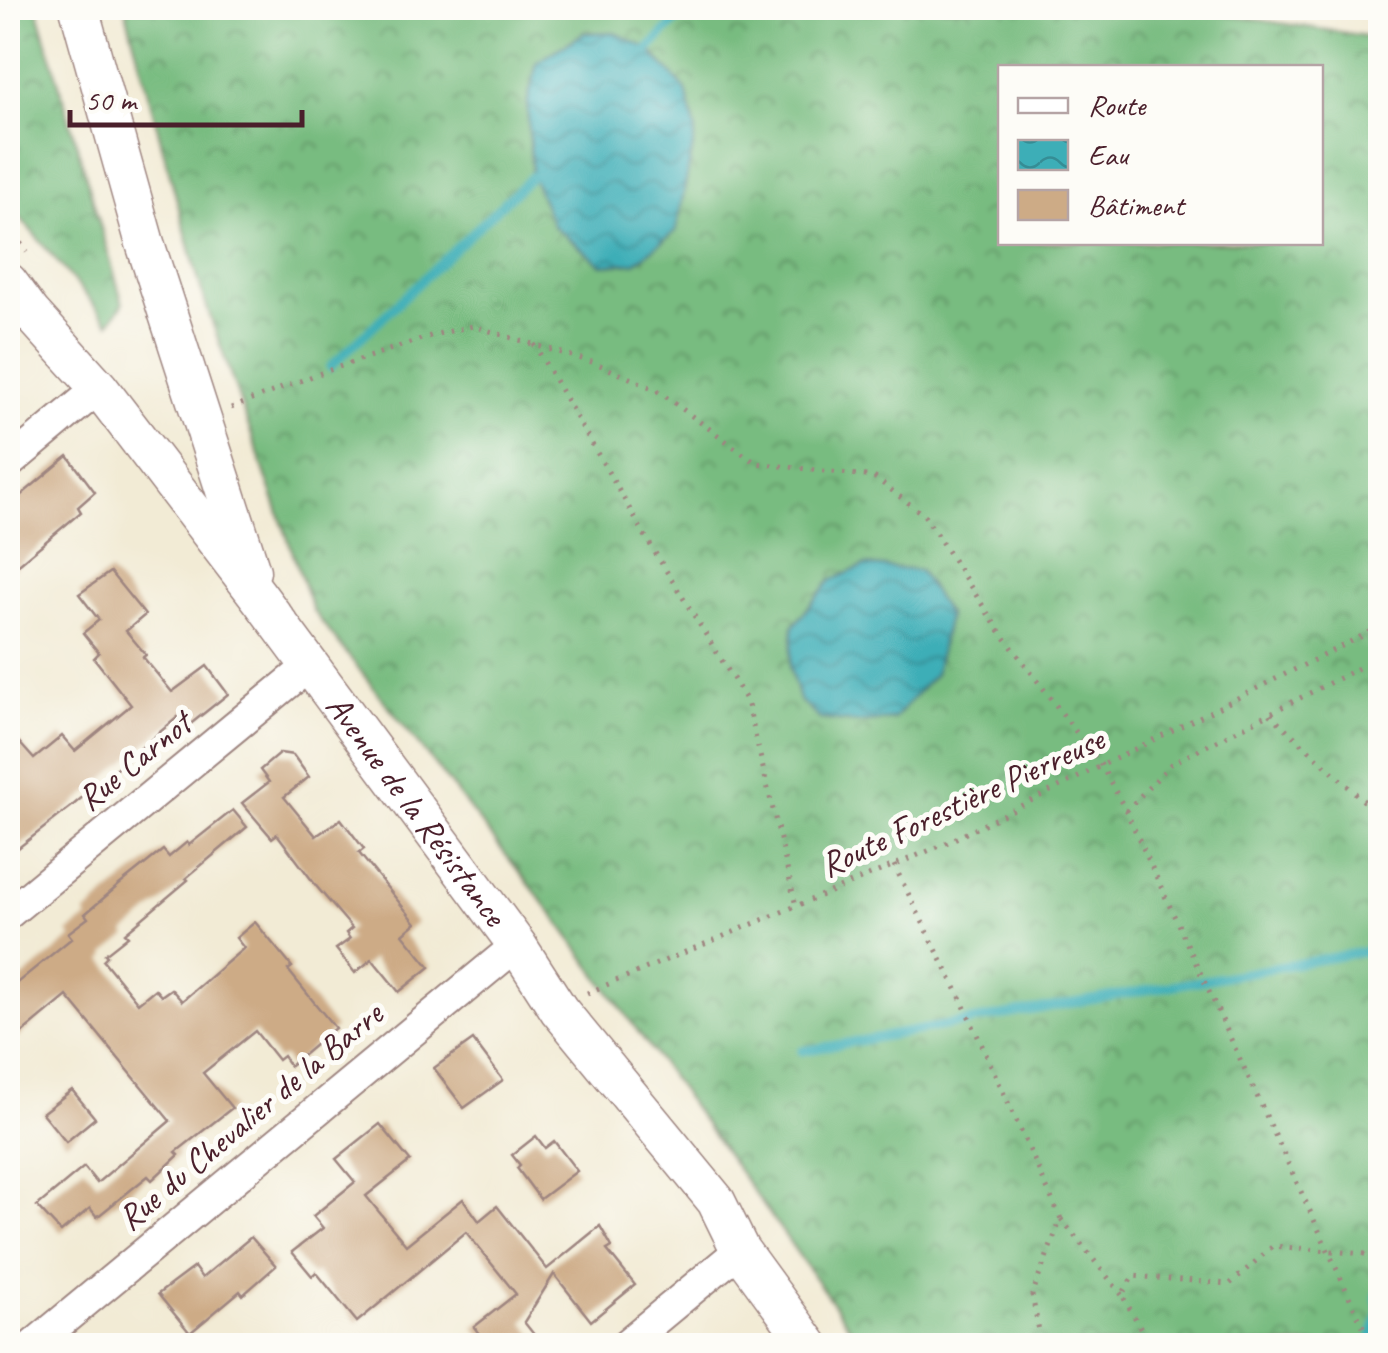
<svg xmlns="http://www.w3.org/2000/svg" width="1388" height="1353" viewBox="0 0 1388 1353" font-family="Caveat,sans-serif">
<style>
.forest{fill:url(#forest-crowns);stroke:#616e56;stroke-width:2.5;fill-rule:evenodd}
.water{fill:url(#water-waves);stroke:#446671;stroke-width:2.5}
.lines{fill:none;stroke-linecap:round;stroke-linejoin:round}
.stream{stroke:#3daeb7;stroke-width:9}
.building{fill:#cdab86}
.minor-casing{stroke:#9e8580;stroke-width:34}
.major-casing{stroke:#9e8580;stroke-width:41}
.path{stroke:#9e8580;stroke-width:5;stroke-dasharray:2.5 8;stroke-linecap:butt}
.minor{stroke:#fff;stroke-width:30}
.major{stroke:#fff;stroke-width:38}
.labels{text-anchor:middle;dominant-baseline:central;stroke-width:10;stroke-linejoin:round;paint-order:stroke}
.street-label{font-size:35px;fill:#4a1f2b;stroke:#fdfcf7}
</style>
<defs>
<pattern id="forest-crowns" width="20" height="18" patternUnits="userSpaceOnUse" patternTransform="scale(2.5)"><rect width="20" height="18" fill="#78bc80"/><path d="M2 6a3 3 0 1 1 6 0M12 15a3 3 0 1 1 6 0" fill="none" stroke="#649869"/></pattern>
<pattern id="water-waves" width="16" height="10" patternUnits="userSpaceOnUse" patternTransform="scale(2.5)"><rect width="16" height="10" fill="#3daeb7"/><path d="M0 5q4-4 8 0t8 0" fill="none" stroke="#358d95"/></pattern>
</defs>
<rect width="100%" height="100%" fill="#fdfcf7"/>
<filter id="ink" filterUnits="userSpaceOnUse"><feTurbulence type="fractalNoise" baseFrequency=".01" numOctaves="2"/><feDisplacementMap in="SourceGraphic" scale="20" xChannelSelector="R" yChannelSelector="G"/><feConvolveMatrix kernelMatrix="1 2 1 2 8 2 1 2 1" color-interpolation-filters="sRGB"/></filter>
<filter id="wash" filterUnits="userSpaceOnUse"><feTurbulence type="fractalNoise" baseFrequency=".0048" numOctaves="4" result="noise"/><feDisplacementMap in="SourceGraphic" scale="40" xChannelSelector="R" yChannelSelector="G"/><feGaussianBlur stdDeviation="2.25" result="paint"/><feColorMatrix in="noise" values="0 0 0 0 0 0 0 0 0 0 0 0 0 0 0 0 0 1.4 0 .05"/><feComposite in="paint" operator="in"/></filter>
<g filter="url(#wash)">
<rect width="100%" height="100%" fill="#f2ebd5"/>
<g class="forest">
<path d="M8,8H37L123,304L109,323L8,203Z"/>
<path d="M125,8H1191L1220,14L1380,38V1345H862L779,1227L559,922L313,611L202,293ZM1001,68H1320V242H1001Z"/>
</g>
<g class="water">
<path d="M614,32L649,49L686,90L696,131L676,231L635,263L602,265L553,226L532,176L527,104L537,62L584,33Z"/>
<path d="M866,565L920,571L948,616L935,674L894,719L858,723L820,719L799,700L790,668L793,626L831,580Z"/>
</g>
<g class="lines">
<g class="stream">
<path d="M649,49L688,8"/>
<path d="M330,367L532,176"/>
<path d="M802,1051L1380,949"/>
<path d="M1369,1346L1380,1311L1377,1299L1380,1287"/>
</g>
</g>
<g id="blocks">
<g class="building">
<path d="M68,456L95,492L78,507L81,512L8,573V506Z"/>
<path d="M110,572L145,615L126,631L146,655L143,657L172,692L207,666L228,694L188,726L179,716L72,806L8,856V730L34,759L62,736L75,751L131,705L94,658L99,653L83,633L99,620L79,594Z"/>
<path d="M280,753L293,755L309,777L284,797L316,836L341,819L364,849L359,853L416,923L403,934L430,967L399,992L372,959L355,973L336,949L350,939L346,933L352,928L317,887L277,834L272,838L242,803L269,782L260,770Z"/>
<path d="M233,810L247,827L186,878L188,880L125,933L128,936L105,954L107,956L103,960L138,1003L155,989L161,996L171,989L182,1001L244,948L236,938L255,922L292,967L288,970L335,1028L290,1066L283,1056L278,1060L255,1031L203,1073L232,1108L176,1152L179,1155L152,1180L148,1176L97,1217L90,1208L61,1232L37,1206L84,1167L97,1183L170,1121L67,996L8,1045V990L72,938L68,933L88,918L85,914L119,885L163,850L169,857L187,842L189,845Z"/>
<path d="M473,1040L503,1080L464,1108L434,1068Z"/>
<path d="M72,1090L95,1118L66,1142L42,1113Z"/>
<path d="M380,1124L410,1161L366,1196L406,1245L463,1199L479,1221L497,1206L547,1269L600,1226L612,1247L607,1250L635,1285L591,1321L554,1274L524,1322L543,1346H488L474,1327L516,1294L466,1232L357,1322L316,1272L312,1276L292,1252L323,1228L313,1216L355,1182L336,1159Z"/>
<path d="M536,1136L545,1148L554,1141L577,1171L540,1199L517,1168L520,1165L512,1155Z"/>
<path d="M251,1237L276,1266L243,1295L240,1291L190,1333L158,1294L194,1267L202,1278Z"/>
</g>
</g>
</g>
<g filter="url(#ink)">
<use href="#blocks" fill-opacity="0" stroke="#9e8580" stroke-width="2.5"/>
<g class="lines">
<defs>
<g id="minor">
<path d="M8,464L99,388"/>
<path d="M8,914L309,666"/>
<path d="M32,1346L517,945"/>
<path d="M624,1346L740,1250"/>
</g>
<g id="major">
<path d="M79,8L144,240L251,571"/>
<path id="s1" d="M8,282L31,313L99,388L259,597L517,945L559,1010L716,1201L740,1250L810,1346"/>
</g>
</defs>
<use href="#minor" class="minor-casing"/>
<use href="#major" class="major-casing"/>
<g class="path">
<path d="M8,226L27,252"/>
<path d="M534,344L654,551L747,701L796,906"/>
<path d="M231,408L315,375L433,335L473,326L595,363L655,389L756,463L874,477L924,515L996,626L1101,765L1126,811L1366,1333L1368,1346"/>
<path d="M1270,714L1380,816"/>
<path d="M1126,811L1171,764L1380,657"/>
<path d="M894,865L960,997L1061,1219L1032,1295L1042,1346"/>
<path d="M587,993L940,846L1380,627"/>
<path d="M1061,1219L1122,1295"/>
<path d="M1151,1346L1122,1295L1133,1276L1230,1284L1273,1246L1365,1254L1380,1262"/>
</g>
<use href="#minor" class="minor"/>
<use href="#major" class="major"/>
</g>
</g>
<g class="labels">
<g class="street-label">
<text transform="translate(134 761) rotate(-39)">Rue Carnot</text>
<text transform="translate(962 802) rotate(-25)">Route Forestière Pierreuse</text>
<text stroke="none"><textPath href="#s1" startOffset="668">Avenue de la Résistance</textPath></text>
<text transform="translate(250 1116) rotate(-40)">Rue du Chevalier de la Barre</text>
</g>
</g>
<rect width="1388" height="1353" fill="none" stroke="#fdfcf7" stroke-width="40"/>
<rect x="998" y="65" width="325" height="180" fill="#fdfcf7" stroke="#b5a4a5" stroke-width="2.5"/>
<rect x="1018" y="98" width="50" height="15" fill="#ffffff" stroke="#b5a4a5" stroke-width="2.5"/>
<text x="1088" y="115" font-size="30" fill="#4a1f2b">Route</text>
<rect x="1018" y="140" width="50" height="30" fill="url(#water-waves)" stroke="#b5a4a5" stroke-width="2.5"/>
<text x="1088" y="165" font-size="30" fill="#4a1f2b">Eau</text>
<rect x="1018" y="190" width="50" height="30" fill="#cdab86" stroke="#b5a4a5" stroke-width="2.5"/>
<text x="1088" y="215" font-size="30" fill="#4a1f2b">Bâtiment</text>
<path d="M70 110v15h232v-15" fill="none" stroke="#4a1f2b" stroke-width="5"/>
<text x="85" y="110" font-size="30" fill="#4a1f2b" stroke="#fdfcf7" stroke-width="8" paint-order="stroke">50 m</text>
</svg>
